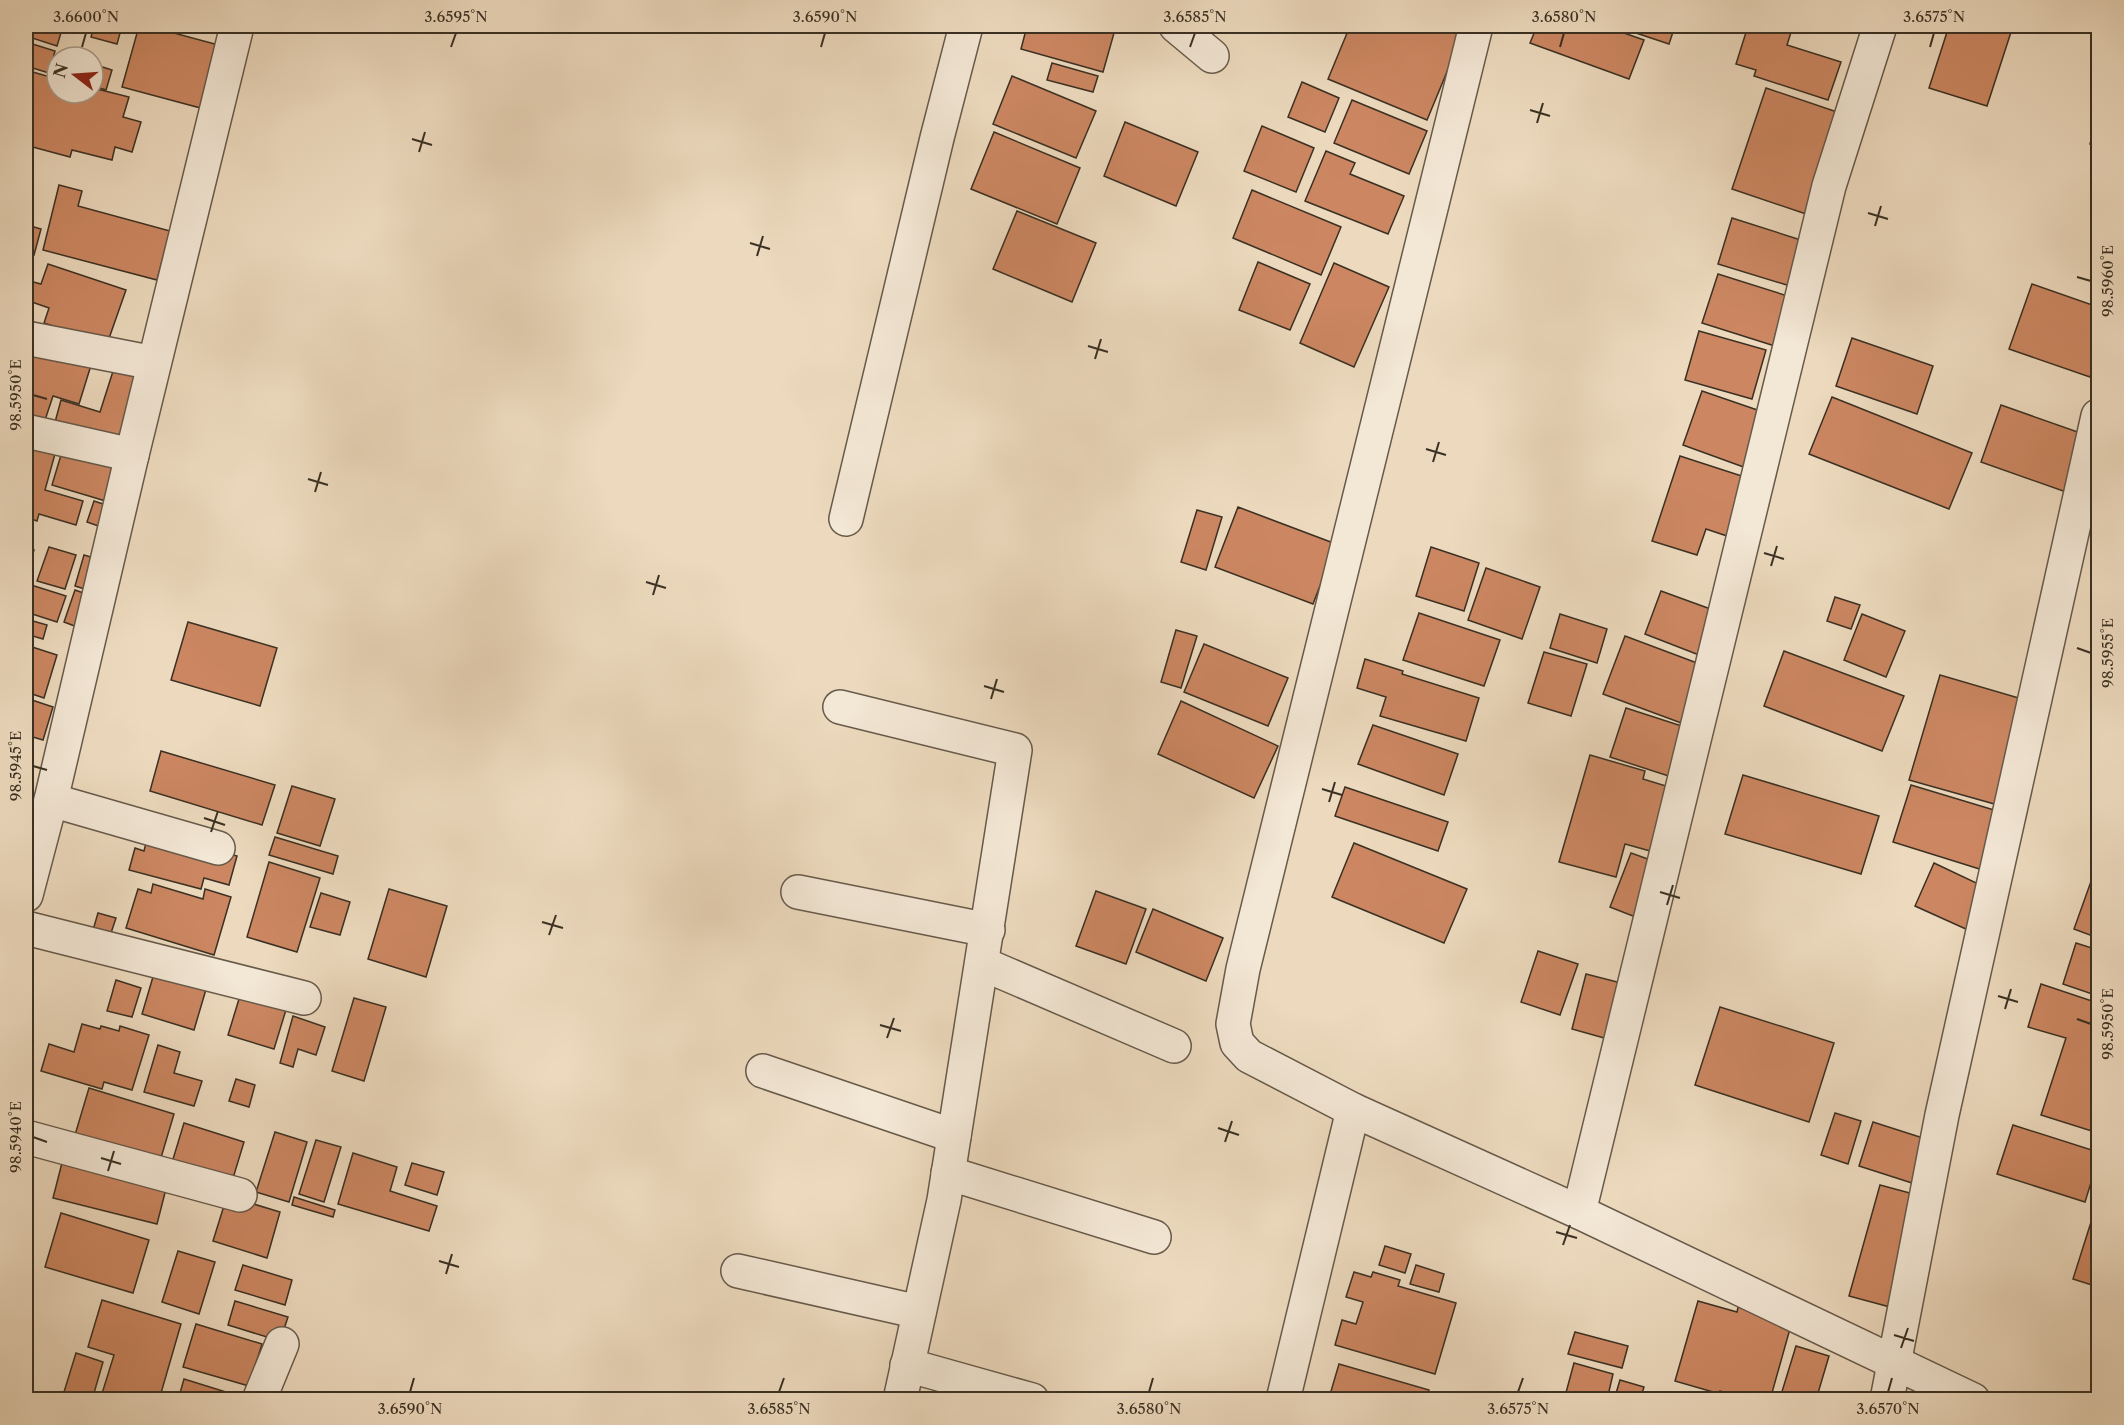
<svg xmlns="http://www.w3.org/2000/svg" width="2124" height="1425" viewBox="0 0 2124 1425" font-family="'Libre Caslon Text',serif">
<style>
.building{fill:#cc8762;stroke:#3a3023;stroke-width:1.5}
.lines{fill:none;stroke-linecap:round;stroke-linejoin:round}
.minor-casing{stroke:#675a4a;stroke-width:36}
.minor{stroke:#f3e7d5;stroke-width:33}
.ticks{fill:none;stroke:#3a3023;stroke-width:2}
.neatline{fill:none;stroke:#3a3023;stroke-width:2}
.ticks-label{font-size:15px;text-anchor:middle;fill:#3a3023}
</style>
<rect width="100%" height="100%" fill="#eddabe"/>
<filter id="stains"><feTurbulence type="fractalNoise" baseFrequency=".00333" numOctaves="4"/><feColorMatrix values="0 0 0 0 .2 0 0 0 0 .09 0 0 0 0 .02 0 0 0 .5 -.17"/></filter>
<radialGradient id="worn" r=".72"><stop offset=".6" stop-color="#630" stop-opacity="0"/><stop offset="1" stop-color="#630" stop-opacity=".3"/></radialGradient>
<g class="building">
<path d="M26,26H63L57,46L26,36Z"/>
<path d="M94,26H122L117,44L91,37Z"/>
<path d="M139,26H148L226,47L208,110L122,87Z"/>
<path d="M1027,26H1116L1103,72L1021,49Z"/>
<path d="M1350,26H1466L1427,120L1328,79Z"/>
<path d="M1537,26H1604L1644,40L1629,79L1530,43Z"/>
<path d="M1615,26H1675L1669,44Z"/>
<path d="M1748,26H1793L1787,45L1841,62L1828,100L1754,76L1756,70L1736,64Z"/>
<path d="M1949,26L1958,28L1959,26H2013L1987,106L1929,88Z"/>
<path d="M26,42L55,51L49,73L26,66Z"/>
<path d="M1052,63L1098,76L1093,92L1047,80Z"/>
<path d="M93,64L112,70L106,90L93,86Z"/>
<path d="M26,70L57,79V93H93V88L129,97L123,117L141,122L132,152L115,147L112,160L72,150L70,157L29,146L32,139L26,137Z"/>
<path d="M1012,76L1096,111L1076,158L993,124Z"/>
<path d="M1302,82L1339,98L1325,132L1288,117Z"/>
<path d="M1766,88L1843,114L1809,215L1732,189Z"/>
<path d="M1352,100L1427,131L1409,174L1334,143Z"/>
<path d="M2098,117V146L2090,144Z"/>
<path d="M1125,122L1198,152L1176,206L1104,176Z"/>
<path d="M1262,126L1314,148L1296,192L1244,171Z"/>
<path d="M994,132L1080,168L1057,224L971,189Z"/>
<path d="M1326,151L1355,163L1350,174L1404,196L1388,234L1305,201Z"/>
<path d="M26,185L33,187L26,214Z"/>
<path d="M59,185L82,191L78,206L170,231L157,280L43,250Z"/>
<path d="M1252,190L1341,227L1321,275L1233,238Z"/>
<path d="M1017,211L1096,243L1072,302L993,269Z"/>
<path d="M1732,218L1804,241L1790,286L1718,264Z"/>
<path d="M27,225L41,229L34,255L26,253Z"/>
<path d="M1258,262L1310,284L1290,330L1239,310Z"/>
<path d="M1334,263L1389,287L1354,367L1300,343Z"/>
<path d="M48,264L126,290L107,344L44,323L49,308L26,300V280L41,284Z"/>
<path d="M1718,274L1794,298L1778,347L1702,323Z"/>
<path d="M2032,284L2098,307V352L2090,377L2009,349Z"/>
<path d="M1699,331L1766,350L1752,399L1685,380Z"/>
<path d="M1852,338L1933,366L1917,414L1836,386Z"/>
<path d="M26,345L92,362L79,404L53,396L43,426L26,421Z"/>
<path d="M115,365L148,375L126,447L54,426L61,400L100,412Z"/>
<path d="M1702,391L1769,414L1749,469L1683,445Z"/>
<path d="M1832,397L1972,453L1949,509L1809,454Z"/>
<path d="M2001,405L2089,436L2069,493L1981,462Z"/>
<path d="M34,435L58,443L45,490L83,501L76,525L39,514L37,521L26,517V465Z"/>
<path d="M64,445L121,462L109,502L52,485Z"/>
<path d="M1680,456L1754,480L1736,539L1706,529L1697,555L1652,541Z"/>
<path d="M94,501L115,508L107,529L87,522Z"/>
<path d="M1238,507L1336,544L1313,604L1215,567Z"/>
<path d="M1197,510L1222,517L1206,570L1181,562Z"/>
<path d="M49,547L76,555L65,589L37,581Z"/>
<path d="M1431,547L1479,563L1464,611L1416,596Z"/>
<path d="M26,548L34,550L27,573L26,572Z"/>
<path d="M84,555L101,560L91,591L75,586Z"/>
<path d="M1486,568L1540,587L1522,639L1468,620Z"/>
<path d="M28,584L66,596L57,622L26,612V594Z"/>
<path d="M75,590L89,595L85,630L64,622Z"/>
<path d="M1661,591L1716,611L1699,655L1645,634Z"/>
<path d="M1835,597L1860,605L1851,629L1827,621Z"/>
<path d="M1419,613L1500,640L1484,686L1403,660Z"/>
<path d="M1560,614L1607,629L1597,663L1550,648Z"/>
<path d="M1862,614L1905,631L1886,677L1844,660Z"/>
<path d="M26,619L47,625L43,639L26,634Z"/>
<path d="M188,622L277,648L260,706L171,680Z"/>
<path d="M1176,630L1197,636L1181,688L1161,682Z"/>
<path d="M1625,636L1705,666L1684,724L1603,694Z"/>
<path d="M1204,644L1288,678L1268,726L1184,692Z"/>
<path d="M26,645L57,655L44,698L26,692Z"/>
<path d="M1784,651L1904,696L1882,751L1764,706Z"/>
<path d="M1544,652L1587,664L1571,716L1528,703Z"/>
<path d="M1365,659L1403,671L1402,674L1479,698L1466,741L1380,716L1386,697L1357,688Z"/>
<path d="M1940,675L2029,701L1998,805L1909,780Z"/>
<path d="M26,698L53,707L43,740L26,735Z"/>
<path d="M1181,701L1278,746L1254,798L1158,754Z"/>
<path d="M1626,708L1694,730L1678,779L1610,757Z"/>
<path d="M1373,725L1458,754L1444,795L1358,764Z"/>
<path d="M161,751L275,785L262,825L150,791Z"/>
<path d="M1590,755L1645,771L1643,779L1679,790L1661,854L1625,844L1616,877L1559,862Z"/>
<path d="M1743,775L1879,816L1861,874L1725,834Z"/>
<path d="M1911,785L2004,813L1986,871L1893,842Z"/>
<path d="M292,786L335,799L320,846L277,833Z"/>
<path d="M1345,787L1448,822L1438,851L1335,816Z"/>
<path d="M148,835L190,843L237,856L229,885L204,878L201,889L129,870L135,848L144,851Z"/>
<path d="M275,837L338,856L333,874L269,855Z"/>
<path d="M1354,843L1467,889L1444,943L1332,897Z"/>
<path d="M1631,853L1659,863L1638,918L1610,907Z"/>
<path d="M269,862L320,878L297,952L247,937Z"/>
<path d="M1934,863L1987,888L1968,930L1915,906Z"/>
<path d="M2094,873L2098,875V938L2074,929Z"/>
<path d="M153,884L203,899L205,889L231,897L214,955L126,928L138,889L151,893Z"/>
<path d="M389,889L447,906L426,977L368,959Z"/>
<path d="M1096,891L1146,909L1126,964L1076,946Z"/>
<path d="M321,893L350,902L340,935L310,927Z"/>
<path d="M1153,909L1223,938L1206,981L1136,952Z"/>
<path d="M98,913L116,918L110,936L93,930Z"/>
<path d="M2076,943L2098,950V996L2063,984Z"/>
<path d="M1538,951L1578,964L1560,1015L1521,1002Z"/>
<path d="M155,970L207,986L194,1030L142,1014Z"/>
<path d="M1586,974L1629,985L1615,1041L1572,1029Z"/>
<path d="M116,980L141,988L132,1017L107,1011Z"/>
<path d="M2041,984L2098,1003V1133L2041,1115L2066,1038L2028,1027Z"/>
<path d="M243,986L289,1000L274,1049L228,1035Z"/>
<path d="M354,998L386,1007L364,1081L332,1071Z"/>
<path d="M1720,1007L1834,1043L1809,1122L1695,1085Z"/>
<path d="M293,1016L325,1027L316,1055L298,1049L293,1067L280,1063Z"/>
<path d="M82,1024L100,1029L101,1026L119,1031L120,1026L149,1035L132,1090L104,1082L102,1089L41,1071L49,1044L74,1052Z"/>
<path d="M158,1045L180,1052L174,1073L202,1081L194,1106L144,1092Z"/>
<path d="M236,1079L255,1085L249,1107L229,1101Z"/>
<path d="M89,1088L174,1114L157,1171L72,1145Z"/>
<path d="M1835,1113L1861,1121L1848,1164L1821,1155Z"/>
<path d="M1873,1122L1926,1139L1912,1183L1859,1166Z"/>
<path d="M184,1123L244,1142L230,1188L170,1169Z"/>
<path d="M2013,1125L2098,1152V1160L2085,1202L1997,1174Z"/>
<path d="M275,1132L307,1142L289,1202L256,1192Z"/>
<path d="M316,1140L341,1147L324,1202L299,1194Z"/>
<path d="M353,1153L397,1167L390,1191L437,1206L429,1231L338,1204Z"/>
<path d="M64,1155L168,1181L157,1224L53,1198Z"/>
<path d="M412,1163L444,1172L437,1195L405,1185Z"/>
<path d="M1880,1185L1921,1196L1890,1307L1849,1296Z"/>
<path d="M227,1196L280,1212L267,1258L213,1241Z"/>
<path d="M294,1197L335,1210L333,1217L292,1205Z"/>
<path d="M2098,1200V1287L2073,1279Z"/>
<path d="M61,1213L149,1240L133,1293L45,1267Z"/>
<path d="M1385,1246L1411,1254L1405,1273L1379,1265Z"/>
<path d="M178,1251L215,1262L199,1314L162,1302Z"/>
<path d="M243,1265L292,1280L285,1305L235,1290Z"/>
<path d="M1416,1265L1444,1274L1439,1292L1410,1284Z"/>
<path d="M1354,1272L1371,1277L1373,1272L1400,1280L1398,1286L1456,1303L1435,1374L1335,1345L1342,1320L1356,1324L1363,1302L1346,1297Z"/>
<path d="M102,1300L181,1324L159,1400H100L114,1355L88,1347Z"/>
<path d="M235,1301L288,1317L280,1341L228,1325Z"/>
<path d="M1698,1301L1737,1312L1739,1303L1793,1318L1770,1400H1731L1732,1395L1720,1391V1394L1675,1381Z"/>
<path d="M196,1324L262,1344L249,1386L183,1367Z"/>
<path d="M1575,1332L1628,1346L1622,1368L1568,1354Z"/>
<path d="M1796,1346L1829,1356L1816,1400L1780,1398Z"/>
<path d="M76,1353L103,1362L92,1400L64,1392Z"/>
<path d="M1574,1363L1613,1374L1607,1400H1564Z"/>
<path d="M1339,1364L1429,1390L1426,1400L1329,1398Z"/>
<path d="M2098,1374V1400H2090Z"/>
<path d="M184,1379L242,1397L241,1400H178Z"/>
<path d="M1620,1380L1644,1387L1640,1400H1614Z"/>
</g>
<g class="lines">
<defs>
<g id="minor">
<path d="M1176,26L1212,56"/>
<path d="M1476,26L1243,969L1233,1024L1237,1043L1249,1056L1353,1110L1579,1212L1973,1400"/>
<path d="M26,338L154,363"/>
<path d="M26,431L132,455"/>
<path d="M846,519L937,138L966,26"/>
<path d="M840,707L1015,750L944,1200L900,1400"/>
<path d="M51,800L218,848"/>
<path d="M798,892L988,930"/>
<path d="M26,895L51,800L132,455L237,26"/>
<path d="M26,928L304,998"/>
<path d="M983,964L1174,1046"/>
<path d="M763,1071L954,1136"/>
<path d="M26,1137L240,1195"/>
<path d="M948,1173L1154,1237"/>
<path d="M1579,1212L1829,186L1880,26"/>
<path d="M738,1271L919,1312"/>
<path d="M907,1365L1032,1400"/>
<path d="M259,1400L282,1344"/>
<path d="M1283,1400L1353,1110"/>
<path d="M1887,1400L1942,1115L2098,416"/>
</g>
</defs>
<use href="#minor" class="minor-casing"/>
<use href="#minor" class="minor"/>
</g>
<path class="ticks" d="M82,47L86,33M451,47L456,33M821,47L825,33M1190,47L1195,33M1560,47L1564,33M1930,47L1934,33M1530,110L1550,116M1537,123L1543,103M412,139L432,145M419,152L425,132M1868,213L1888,219M1875,226L1881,206M750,243L770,249M757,256L763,236M2077,277L2091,281M1088,346L1108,352M1095,359L1101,339M33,395L47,399M1426,449L1446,455M1433,462L1439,442M308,479L328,485M315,492L321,472M1764,553L1784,559M1771,566L1777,546M646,582L666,588M653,595L659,575M2077,648L2091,653M984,686L1004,692M991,699L997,679M33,766L47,770M1322,789L1342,795M1329,802L1335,782M204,818L225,825M211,832L218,811M1660,892L1680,898M1667,905L1673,885M542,922L563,928M549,935L556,915M1998,996L2018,1002M2005,1009L2011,989M2077,1019L2091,1024M880,1025L901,1031M887,1038L894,1018M1218,1128L1239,1135M33,1137L47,1142M1225,1142L1232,1121M101,1158L121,1164M108,1171L114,1151M1556,1232L1577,1238M1563,1245L1570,1225M439,1261L459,1267M446,1274L452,1254M1894,1335L1914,1341M1901,1348L1908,1328M410,1392L414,1378M779,1392L784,1378M1149,1392L1153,1378M1518,1392L1523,1378M1888,1392L1892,1378"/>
<rect width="2124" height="1425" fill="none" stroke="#eddabe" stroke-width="66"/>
<g transform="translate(75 75) rotate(287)"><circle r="28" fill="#f3e7d5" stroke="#a99e8e" stroke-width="1.5"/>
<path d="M0-4.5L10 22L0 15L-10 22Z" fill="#8f2418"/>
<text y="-9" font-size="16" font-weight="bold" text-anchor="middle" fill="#3a3023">N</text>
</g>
<rect x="33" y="33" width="2058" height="1359" class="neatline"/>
<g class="ticks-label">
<text x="86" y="22">3.6600°N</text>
<text x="456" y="22">3.6595°N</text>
<text x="825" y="22">3.6590°N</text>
<text x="1195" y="22">3.6585°N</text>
<text x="1564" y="22">3.6580°N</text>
<text x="1934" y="22">3.6575°N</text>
<text transform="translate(2108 281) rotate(-90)" y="5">98.5960°E</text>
<text transform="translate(16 395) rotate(-90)" y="5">98.5950°E</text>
<text transform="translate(2108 653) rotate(-90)" y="5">98.5955°E</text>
<text transform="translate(16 766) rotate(-90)" y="5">98.5945°E</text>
<text transform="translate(2108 1024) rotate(-90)" y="5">98.5950°E</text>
<text transform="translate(16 1137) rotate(-90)" y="5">98.5940°E</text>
<text x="410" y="1414">3.6590°N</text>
<text x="779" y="1414">3.6585°N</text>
<text x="1149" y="1414">3.6580°N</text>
<text x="1518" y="1414">3.6575°N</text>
<text x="1888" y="1414">3.6570°N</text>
</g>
<rect width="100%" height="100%" filter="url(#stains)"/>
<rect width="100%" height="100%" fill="url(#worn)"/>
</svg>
